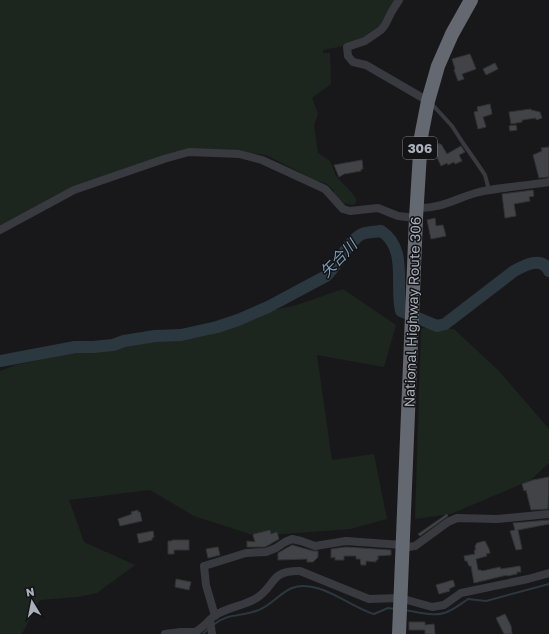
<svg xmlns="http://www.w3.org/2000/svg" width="549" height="634" viewBox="0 0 549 634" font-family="'Golos Text','Noto Sans JP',sans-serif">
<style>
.green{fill:#1d261e}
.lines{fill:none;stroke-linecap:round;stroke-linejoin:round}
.stream{stroke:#2c3840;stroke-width:2}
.river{stroke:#2c3840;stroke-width:12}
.building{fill:#424347;stroke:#323237}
.lane{stroke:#393a40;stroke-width:4}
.street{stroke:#393a40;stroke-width:8}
.highway{stroke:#646871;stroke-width:14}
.labels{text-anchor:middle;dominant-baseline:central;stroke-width:3;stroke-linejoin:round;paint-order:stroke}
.shield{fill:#131315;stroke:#7c8089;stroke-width:1}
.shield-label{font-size:13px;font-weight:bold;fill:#a9afbb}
.street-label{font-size:14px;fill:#a9afbb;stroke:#131315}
.water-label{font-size:15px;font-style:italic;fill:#7e9eb9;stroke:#131315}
</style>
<rect width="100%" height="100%" fill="#18181a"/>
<g class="green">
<path d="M0,0H397L375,34L353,44L323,50V53H330L331,84L312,98L318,114L314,125L318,153L330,161L336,176L352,193L356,199V203L353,205L344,203L334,195V191L327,184L313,179L266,155L240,152L195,149L79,185L0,228Z"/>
<path d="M343,289L396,325L384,367L317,355L332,460L374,454L387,519L351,529L256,536L194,516L150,490L69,500L84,542L135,565L97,593L78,597L40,600L22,634H0V371L16,365L297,305Z"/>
<path d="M421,328L454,329L499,371L549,429V463L531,480L451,514L415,519Z"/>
</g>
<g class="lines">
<g class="stream">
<path d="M405,610C419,612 436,618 449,611C456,608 462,603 468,599L486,601L549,584"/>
<path d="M213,625C228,613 239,617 256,611C270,607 278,594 292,588C318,578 350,607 374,614L388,608L395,609"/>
<path d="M203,634L208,629"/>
</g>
<path class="river" d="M0,361L75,347H93L113,345L124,341L155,336L181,335L217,327L238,320L268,307L326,276C337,266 350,239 362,234C367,232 375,232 381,231C408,248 395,285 401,311L437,326L445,324L514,271C525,265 542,256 549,271"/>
</g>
<g class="building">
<path d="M470,54L476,69L462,74L464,79L458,81L454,70L455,69L452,59Z"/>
<path d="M495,63L498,69L486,75L483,69Z"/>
<path d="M490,104L492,114L483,117L486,127L478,129L474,112L478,111L477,107Z"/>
<path d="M531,109V110L540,112L542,118L536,120V118L522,120V122L511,124L509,112Z"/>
<path d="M516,125L517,130L510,131L509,126Z"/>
<path d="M439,143L440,145L441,144L447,154L461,146L465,152L459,155L462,161L455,164L454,162L448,165L447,163L441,166L436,155L433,157L429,149Z"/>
<path d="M549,147V177L539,178L533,155L542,151L541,148Z"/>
<path d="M362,160L363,169H361V171L344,174L339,177L334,165Z"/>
<path d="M533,190L534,196L529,197L530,201L514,204L516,216L505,218L502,194Z"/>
<path d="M435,218L436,226L443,225L446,236L431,239L427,220Z"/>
<path d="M549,477L548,509L531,510L526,490L524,491L522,484L533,480Z"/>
<path d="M138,510V512H140L142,521L120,526L118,519L132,514L131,512Z"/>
<path d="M447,514L448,516L420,536L418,534Z"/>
<path d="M549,520V524L518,530L522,549L516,550L510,531L515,530L513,523Z"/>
<path d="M270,530L271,534L277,532L279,539L265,547H247V541L255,542L253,535L254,534Z"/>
<path d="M153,531L154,537L152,538V540L139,543L137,534Z"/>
<path d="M172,540H189V550H174V554H168V541H172Z"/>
<path d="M485,541L489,549L490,553L486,554L487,556L476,559L478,570H481L482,571L500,567L501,569L520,566L521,572H517V574L507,576V575L474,583L471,566H469L467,561H465L464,556L475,554L474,550H476L475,546L477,543Z"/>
<path d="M292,545L313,551H318V557L313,562H307V559L278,560V553Z"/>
<path d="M218,547L220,555L208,558L206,549Z"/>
<path d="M346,547L391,550V555L378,556V560H376V562L366,561V565H361L360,559H356V556H344V560H335V557L331,558V549Z"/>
<path d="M176,579L191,582L189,590L175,587Z"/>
<path d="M453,580L455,586L449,589L450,591L439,594L436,585Z"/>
<path d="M505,614L511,626L512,634H504L496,618Z"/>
<path d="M409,622H425V625L434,624L435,634H425V630H409Z"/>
</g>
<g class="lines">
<path class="lane" d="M430,102L452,126L463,143L479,166L485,175L489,190"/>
<g class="street">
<path d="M399,0L392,11L385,25L381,30L365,41L347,47L348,56L353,62L366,65L428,101"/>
<path d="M417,208C442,209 456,198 479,192C502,187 526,186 549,182"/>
<path d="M0,230L74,190L164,159L189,152L239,154L262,160L325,189L343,209L350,211L378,208L398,216L416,218"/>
<path d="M402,548L415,546L448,522L457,518L497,519L549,514"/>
<path d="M215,616L206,585L204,566L246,553L266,552L276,548L285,542L292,539L301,541L315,546L346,541L402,545"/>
<path d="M210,620L212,634"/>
<path d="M165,634L181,632H195C203,628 208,621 214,616C226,608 242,606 255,599C276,587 269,570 300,571L369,599L400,598L432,607L444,605L461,593L528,579L549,573"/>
</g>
<path class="highway" d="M399,634L416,218L421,137L428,101L438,66L452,34L471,0"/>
</g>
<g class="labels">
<rect class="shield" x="403" y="137" width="34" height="22" rx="3"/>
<g class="shield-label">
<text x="420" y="148">306</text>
</g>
<g class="street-label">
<text transform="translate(412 312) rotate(-88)">National Highway Route 306</text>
</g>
<g class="water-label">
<text transform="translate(338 258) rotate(-46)">矢合川</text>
</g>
</g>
<g transform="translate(32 602) rotate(350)" stroke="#131315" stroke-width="3" paint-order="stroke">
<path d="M0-3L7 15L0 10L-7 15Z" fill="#a9afbb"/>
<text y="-6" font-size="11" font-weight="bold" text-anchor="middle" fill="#a9afbb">N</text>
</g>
</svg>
